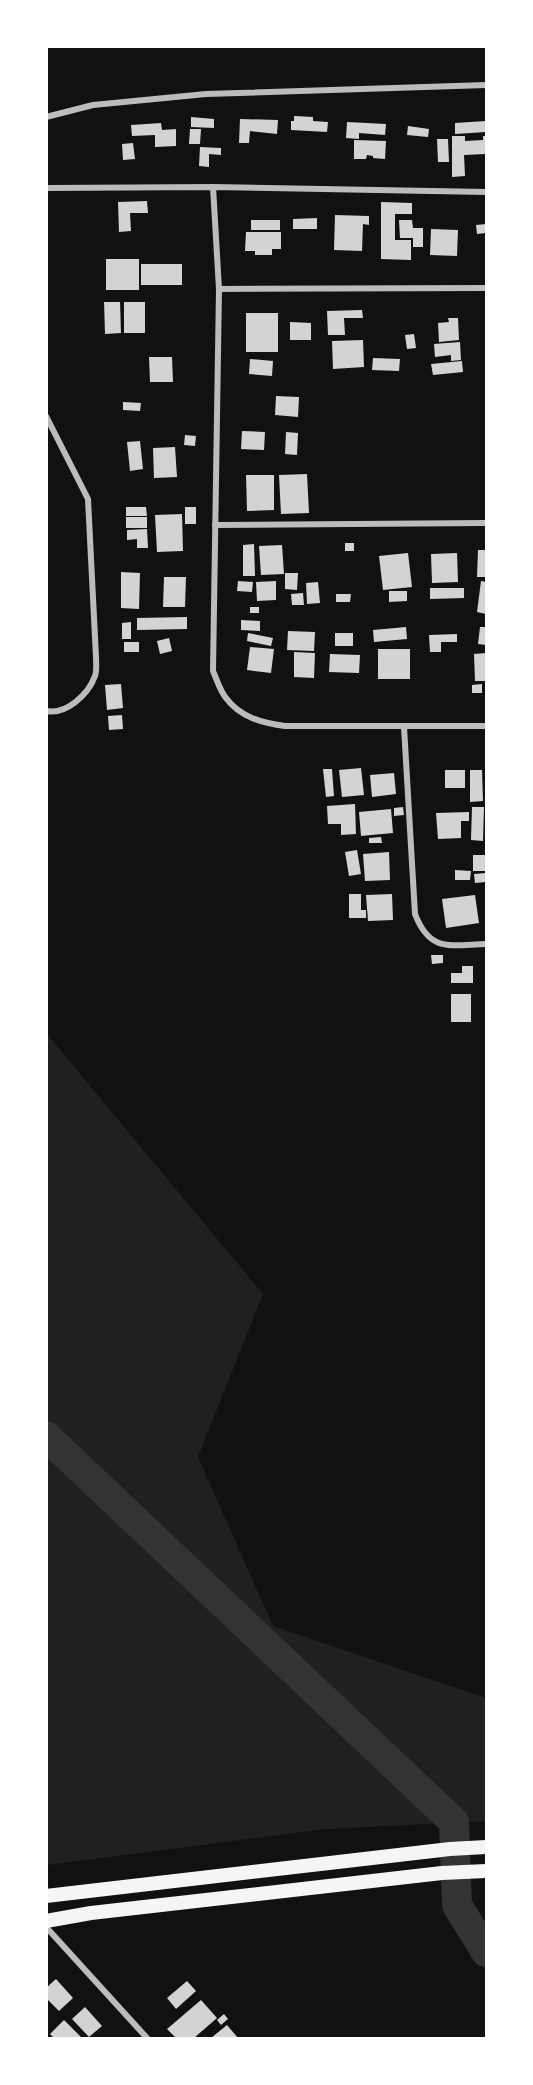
<svg xmlns="http://www.w3.org/2000/svg" width="533" height="2085" viewBox="0 0 533 2085" font-family="Arial,sans-serif">
<style>
.green{fill:#202020}
.lines{fill:none;stroke-linecap:round;stroke-linejoin:round}
.river{stroke:#333;stroke-width:30}
.building{fill:#d3d3d3}
.minor{stroke:#bcbcbc;stroke-width:6}
.primary{stroke:#f5f5f5;stroke-width:14}
</style>
<rect width="100%" height="100%" fill="#111"/>
<path class="green" d="M47,1034L263,1294L198,1457L273,1626L486,1698V1821L326,1829L47,1865Z"/>
<g class="lines">
<path class="river" d="M46,1436L454,1822L457,1905L486,1952"/>
</g>
<g class="building">
<path d="M294,116L313,117V121L328,122L327,132L291,130V121H294Z"/>
<path d="M191,117L214,119V128L191,127Z"/>
<path d="M240,119L278,120L277,134L250,131L249,143H239Z"/>
<path d="M486,121V132L455,134V123Z"/>
<path d="M347,122L386,124L385,135L359,133V139L346,138Z"/>
<path d="M161,123L162,130L176,129V146L155,147V135L132,136L131,125Z"/>
<path d="M408,126L429,129L428,137L407,135Z"/>
<path d="M190,129H201L200,144H189Z"/>
<path d="M452,136H465V141L483,140V136H486V154L464,155L465,176L452,177Z"/>
<path d="M437,139H448L449,162H438Z"/>
<path d="M354,140L386,141L385,159L373,158V156L367,155L366,159H354Z"/>
<path d="M133,143L135,159L123,160L122,144Z"/>
<path d="M200,147L221,148V155L209,154V167L199,166Z"/>
<path d="M147,201L148,213H130L131,231L119,232L118,202Z"/>
<path d="M381,202L412,203V214H395V240H411V260L381,259Z"/>
<path d="M335,215L369,216V225L363,224L362,251L334,250Z"/>
<path d="M317,218V229H293V219Z"/>
<rect x="251" y="220" width="29" height="10"/>
<path d="M399,220H412L413,228H423V247H413V238H400Z"/>
<path d="M486,224V233L477,234L476,225Z"/>
<path d="M431,229L458,230L457,256L430,255Z"/>
<path d="M246,232H281V249H272V255H255V251H245Z"/>
<rect x="106" y="259" width="33" height="31"/>
<rect x="141" y="264" width="41" height="21"/>
<path d="M104,302H120L121,333L105,334Z"/>
<rect x="124" y="302" width="21" height="31"/>
<path d="M362,310L363,318H344L345,335H328L327,311Z"/>
<rect x="246" y="313" width="32" height="39"/>
<path d="M448,318H458L459,340L439,342L438,323L449,322Z"/>
<path d="M290,322L311,323V340H290Z"/>
<path d="M414,334L416,348L407,349L405,335Z"/>
<path d="M363,340L364,367L333,369L332,341Z"/>
<path d="M460,342L461,360L451,361V355L435,357L434,344Z"/>
<path d="M149,357H172L173,382H150Z"/>
<path d="M373,358L400,359L399,371L372,370Z"/>
<path d="M250,359L273,361L272,376L249,374Z"/>
<path d="M462,361L463,372L433,375L431,364Z"/>
<path d="M276,396L299,397L298,417L275,415Z"/>
<path d="M123,402L141,403L140,411L123,410Z"/>
<path d="M242,431L265,432L264,450L241,449Z"/>
<path d="M286,432L298,433L297,455L285,454Z"/>
<path d="M185,435L196,436L195,446L184,445Z"/>
<path d="M140,441L143,469L130,471L127,442Z"/>
<path d="M175,447L177,477L154,478L153,448Z"/>
<path d="M307,474L309,513L281,514L279,475Z"/>
<path d="M246,475H274V510L247,511Z"/>
<path d="M126,507H146L147,516H126Z"/>
<rect x="185" y="507" width="11" height="17"/>
<path d="M182,514L183,551L157,552L155,515Z"/>
<rect x="126" y="517" width="21" height="11"/>
<path d="M147,529L148,548H137V539L127,540V530Z"/>
<rect x="345" y="543" width="9" height="8"/>
<path d="M254,544L255,576H243V545Z"/>
<path d="M282,545L284,574L261,575L259,546Z"/>
<path d="M478,550H486V577H477Z"/>
<path d="M408,553L412,587L383,590L379,556Z"/>
<path d="M457,553L458,582L432,583L431,554Z"/>
<path d="M121,572L140,573L139,609L121,608Z"/>
<path d="M285,573H298L297,590L285,589Z"/>
<path d="M164,577H186L185,607H163Z"/>
<path d="M238,581L253,582L252,592L237,591Z"/>
<path d="M276,581V600L257,601L256,582Z"/>
<path d="M481,581L486,582V614L477,612Z"/>
<path d="M318,582L320,603L307,604L306,583Z"/>
<path d="M430,588H464V598L430,599Z"/>
<path d="M389,591H407V601L389,602Z"/>
<path d="M303,593L304,605H292L291,594Z"/>
<path d="M336,594H351L350,602H336Z"/>
<rect x="250" y="607" width="9" height="6"/>
<path d="M187,617V629L137,630V618Z"/>
<path d="M241,620L260,621V631L241,630Z"/>
<path d="M131,622V639H122V623Z"/>
<path d="M406,627L407,639L374,642L373,630Z"/>
<path d="M480,627H486V645L478,644Z"/>
<path d="M288,631L315,632L314,651L287,650Z"/>
<path d="M248,633L273,638L271,646L247,641Z"/>
<rect x="335" y="633" width="18" height="13"/>
<path d="M457,634V642H441V652H430L429,635Z"/>
<path d="M169,638L172,651L160,654L157,641Z"/>
<rect x="124" y="642" width="15" height="10"/>
<path d="M250,647L274,649L271,673L247,670Z"/>
<rect x="378" y="649" width="32" height="30"/>
<path d="M294,652L315,653L314,678L294,677Z"/>
<path d="M486,653V681H475L474,654Z"/>
<path d="M330,654L360,655L359,673L329,672Z"/>
<path d="M121,684L123,708L107,710L105,685Z"/>
<path d="M482,684V693H472V685Z"/>
<path d="M122,715L123,729L109,730L108,716Z"/>
<path d="M361,768L364,795L342,797L339,770Z"/>
<path d="M323,769H332L334,796L326,797Z"/>
<rect x="445" y="770" width="20" height="18"/>
<path d="M470,770H482L483,801L470,802Z"/>
<path d="M394,773L396,794L372,797L370,775Z"/>
<path d="M355,804L356,834L341,835V824H328L327,806Z"/>
<path d="M403,807L404,815L394,816V808Z"/>
<path d="M472,807H484L483,841L471,840Z"/>
<path d="M391,809L393,833L361,836L359,812Z"/>
<path d="M469,812V821H461V838L438,839L436,813Z"/>
<path d="M381,837L382,843H369V838Z"/>
<path d="M357,850L361,874L349,876L345,852Z"/>
<path d="M389,852L390,880L365,881L363,854Z"/>
<rect x="473" y="855" width="13" height="16"/>
<path d="M455,870L471,871L470,880H455Z"/>
<path d="M486,873V882L475,883L474,874Z"/>
<path d="M349,894H361V910H366V918H349Z"/>
<path d="M392,894L393,920L368,921L366,895Z"/>
<path d="M475,895L479,923L446,928L442,899Z"/>
<path d="M431,955H443V963L432,964Z"/>
<path d="M462,966H473V983H451V973H462Z"/>
<rect x="451" y="994" width="20" height="28"/>
<path d="M56,1979L73,1998L59,2011L46,1998V1988Z"/>
<path d="M187,1981L196,1991L176,2009L167,1998Z"/>
<path d="M201,2000L217,2018L194,2038H176L167,2029Z"/>
<path d="M85,2007L102,2026L89,2037L72,2019Z"/>
<path d="M224,2014L228,2019L221,2025L217,2020Z"/>
<path d="M64,2020L82,2038H54L50,2034Z"/>
<path d="M227,2025L238,2038H211Z"/>
</g>
<g class="lines">
<g class="minor">
<path d="M46,117L93,105L206,94L486,85"/>
<path d="M213,187L219,289L213,671C217,680 220,691 226,698C240,717 262,723 285,726H486"/>
<path d="M46,188L213,187L486,192"/>
<path d="M219,289L486,288"/>
<path d="M46,416L88,499L96,657C96,663 97,671 95,676C88,695 66,715 46,711"/>
<path d="M215,525L486,523"/>
<path d="M404,727L415,914C430,953 450,945 486,944"/>
<path d="M46,1927L147,2038"/>
</g>
<g class="primary">
<path d="M46,1896L450,1849L486,1847"/>
<path d="M46,1921L91,1913L442,1873L486,1871"/>
</g>
</g>
<rect width="533" height="2085" fill="none" stroke="#ffffff" stroke-width="96"/>
</svg>
